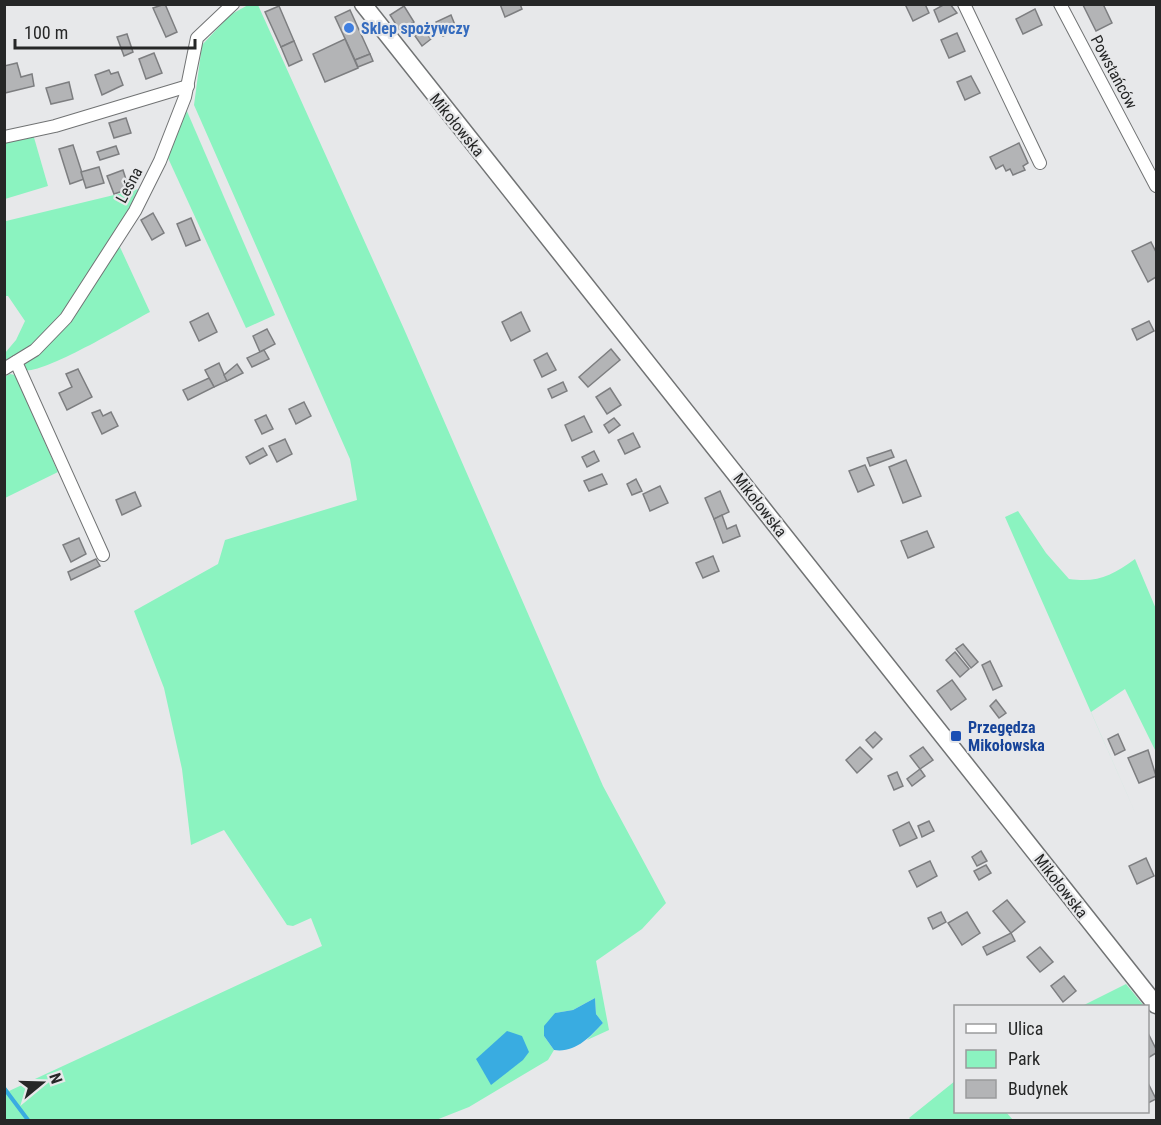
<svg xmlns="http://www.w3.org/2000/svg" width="1161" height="1125" viewBox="0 0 1161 1125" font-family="'Roboto Condensed',sans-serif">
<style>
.green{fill:#8bf3c0}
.water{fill:#39ace1}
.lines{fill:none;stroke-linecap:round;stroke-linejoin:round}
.stream{stroke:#39ace1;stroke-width:4}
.building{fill:#b3b4b6;stroke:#7d7e80;stroke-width:1.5}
.minor-casing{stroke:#717374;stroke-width:14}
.secondary-casing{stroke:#717374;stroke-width:19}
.minor{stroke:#fff;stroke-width:12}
.secondary{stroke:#fff;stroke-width:16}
.shop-dot{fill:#3f7fe0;stroke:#e7e8ea;stroke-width:2}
.transit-dot{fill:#1a4fb4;stroke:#e7e8ea;stroke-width:2}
.labels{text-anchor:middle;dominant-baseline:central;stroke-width:4.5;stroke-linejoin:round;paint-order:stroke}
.shop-label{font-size:16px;font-weight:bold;fill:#366cbe;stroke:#e7e8ea;text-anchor:start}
.street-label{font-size:16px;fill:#262727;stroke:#e7e8ea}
.transit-label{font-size:16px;font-weight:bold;fill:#164399;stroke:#e7e8ea;text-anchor:start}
</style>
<rect width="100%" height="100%" fill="#e7e8ea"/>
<g class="green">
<path d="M248,5H258L404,329L603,786L666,903L642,929L596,961L609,1030L587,1040L603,1023L596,1014L595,998L573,1010L555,1013L544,1036L554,1050L548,1060L469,1107L436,1120H5L4,1085L9,1091L322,946L311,918L293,926L287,925L224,830L191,845L182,769L164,688L134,611L218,564L225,540L357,500L350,459L194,105L202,45L230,15Z"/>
<path d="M186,109L275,315L246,328L168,158Z"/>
<path d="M33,134L48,186L5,199V141Z"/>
<path d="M143,188L61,316L35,344L5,364V353L16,340L25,321L8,296H5L4,218L6,221Z"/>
<path d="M119,245L150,312C129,323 41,376 23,370L24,365L72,321Z"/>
<path d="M10,374L15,375L58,472L5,498L4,377Z"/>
<path d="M1018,511L1046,553L1069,579C1098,583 1111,576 1135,559L1156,609V752L1125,689L1091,712L1138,819L1005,517Z"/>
<path d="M1126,984L1144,1006H1082Z"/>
<path d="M955,1081L956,1112H1006L1013,1120H911L909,1118Z"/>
</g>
<g class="water">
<path d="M595,998L596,1014L603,1023C589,1038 575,1053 554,1050L544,1036V1026L555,1013L573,1010Z"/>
<path d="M507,1031L522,1036L529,1052L523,1060L491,1085L476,1059Z"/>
</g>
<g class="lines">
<path class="stream" d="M4,1088L28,1120"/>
</g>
<g class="building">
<path d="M165,4L177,32L166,37L153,8Z"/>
<path d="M500,4H520L522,9L505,17Z"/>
<path d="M905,4H925L929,13L913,21Z"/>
<path d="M945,4H950L957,13L939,22L934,10Z"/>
<path d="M1103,4L1112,23L1096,31L1083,5Z"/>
<path d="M279,6L294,41L281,47L265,12Z"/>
<path d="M404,6L414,22L400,31L390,15Z"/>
<path d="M1035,9L1042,25L1023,34L1016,19Z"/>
<path d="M350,10L370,54L355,60L335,17Z"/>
<path d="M451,15L457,30L443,36L436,22Z"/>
<path d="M423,30L431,39L422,46L415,36Z"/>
<path d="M957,33L965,51L949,58L941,40Z"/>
<path d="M127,34L133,52L124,56L117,37Z"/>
<path d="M345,39L358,68L325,82L313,54Z"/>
<path d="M294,41L302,60L289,66L281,47Z"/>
<path d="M154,53L162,73L146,79L139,59Z"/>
<path d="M370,54L373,61L358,67L355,60Z"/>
<path d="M17,63L21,77L32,74L34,86L5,93L4,66Z"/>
<path d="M109,70L111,74L118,72L123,85L102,95L95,75Z"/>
<path d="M971,76L980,93L965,100L957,82Z"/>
<path d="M69,82L73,99L51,104L46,88Z"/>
<path d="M126,118L131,133L114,138L109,123Z"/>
<path d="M1019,143L1028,163L1023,166L1025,170L1013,175L1010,169L1006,171L1003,165L996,169L990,157Z"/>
<path d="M73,145L84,179L70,184L59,149Z"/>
<path d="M116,146L119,154L100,160L97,152Z"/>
<path d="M99,167L104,183L86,188L81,172Z"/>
<path d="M123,170L129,189L114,194L107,176Z"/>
<path d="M153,213L164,233L152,240L141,220Z"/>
<path d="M191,218L200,240L186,246L177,224Z"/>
<path d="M1151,242L1156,252V277L1148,282L1132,251Z"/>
<path d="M521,312L530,331L511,341L502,322Z"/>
<path d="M208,313L217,332L199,341L190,322Z"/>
<path d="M1149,321L1154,331L1137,340L1132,329Z"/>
<path d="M267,329L275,344L260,352L253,336Z"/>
<path d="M611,349L620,360L588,387L579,377Z"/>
<path d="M264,350L269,359L252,367L247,358Z"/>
<path d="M547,353L556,370L542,377L534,360Z"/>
<path d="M219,363L227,381L214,387L205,370Z"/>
<path d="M237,364L243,373L227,381L224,375Z"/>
<path d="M78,369L92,397L67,410L59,393L72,387L66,374Z"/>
<path d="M209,378L214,387L188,400L183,390Z"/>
<path d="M563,382L567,391L552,398L548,389Z"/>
<path d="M610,388L621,405L607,414L596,397Z"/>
<path d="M304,402L311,416L296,424L289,409Z"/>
<path d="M100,410L103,416L111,412L118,426L102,434L92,413Z"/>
<path d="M266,415L273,429L262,434L255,420Z"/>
<path d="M584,416L592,432L572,441L565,425Z"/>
<path d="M614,418L620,425L609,433L604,425Z"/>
<path d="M633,433L640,447L625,454L618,440Z"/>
<path d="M285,439L292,454L277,462L269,446Z"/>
<path d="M263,448L267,455L250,464L246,457Z"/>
<path d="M891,450L894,457L870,466L867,458Z"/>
<path d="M594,451L599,461L587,467L582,457Z"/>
<path d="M906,460L921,496L903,503L889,467Z"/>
<path d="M865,465L874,485L858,492L849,471Z"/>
<path d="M602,474L607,484L589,491L584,481Z"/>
<path d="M636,479L642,491L632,495L627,484Z"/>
<path d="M660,486L668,503L650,511L643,494Z"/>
<path d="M720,491L729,512L714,519L705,498Z"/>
<path d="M135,492L141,506L122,515L116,500Z"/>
<path d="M722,515L727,529L736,525L740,536L723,543L714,519Z"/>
<path d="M927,531L934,547L908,558L901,541Z"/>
<path d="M79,538L86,554L71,562L63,545Z"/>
<path d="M713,556L719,571L703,578L696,563Z"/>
<path d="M96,559L100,566L71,580L68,572Z"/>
<path d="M963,644L978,662L971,668L956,649Z"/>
<path d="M955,652L969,669L960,677L946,660Z"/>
<path d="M990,661L1002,686L993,690L982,665Z"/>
<path d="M952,680L966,699L951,710L937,691Z"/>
<path d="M996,700L1006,713L999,718L990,706Z"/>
<path d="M875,732L882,739L873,748L866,740Z"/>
<path d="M1118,734L1125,750L1115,755L1108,739Z"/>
<path d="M860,747L872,759L857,773L846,760Z"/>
<path d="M923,747L933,760L920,769L910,756Z"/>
<path d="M1148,750L1156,776L1139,783L1128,758Z"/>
<path d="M920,769L925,776L912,786L907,779Z"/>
<path d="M897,772L903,786L894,790L888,776Z"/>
<path d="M929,821L934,831L922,837L918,826Z"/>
<path d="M909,822L917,838L900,846L893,830Z"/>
<path d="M981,851L987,861L977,866L972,857Z"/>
<path d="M1146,858L1154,876L1137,884L1129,866Z"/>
<path d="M930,861L937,876L917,887L909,871Z"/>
<path d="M986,865L991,873L979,880L974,871Z"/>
<path d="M1007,900L1025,922L1011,933L993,911Z"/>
<path d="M941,912L946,922L933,929L928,918Z"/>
<path d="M967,912L980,933L962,945L948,923Z"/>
<path d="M1011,933L1015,941L987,955L983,947Z"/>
<path d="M1040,947L1053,962L1040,972L1027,957Z"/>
<path d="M1064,976L1076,991L1063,1002L1051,986Z"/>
<path d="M1148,1033L1156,1049V1053L1148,1058Z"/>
<path d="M1148,1083L1156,1099L1148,1103Z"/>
</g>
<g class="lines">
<defs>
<g id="minor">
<path d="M964,4L1040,163"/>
<path d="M1060,4L1156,186"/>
<path d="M4,137L55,126L188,86"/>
<path d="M16,362L103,555"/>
<path d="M4,369L35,350L66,318L135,211L160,161L185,97L197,38L233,4"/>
</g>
<path id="secondary" d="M363,4L1156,1005"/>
</defs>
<use href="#minor" class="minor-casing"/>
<use href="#secondary" class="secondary-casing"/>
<use href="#minor" class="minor"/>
<use href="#secondary" class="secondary"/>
</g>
<circle class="shop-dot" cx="349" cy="28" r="6"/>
<rect class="transit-dot" x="950" y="730" width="12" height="12" rx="3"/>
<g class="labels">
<g class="shop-label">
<text x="361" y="28">Sklep spożywczy</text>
</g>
<g class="street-label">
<text transform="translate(1114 72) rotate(62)">Powstańców</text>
<text transform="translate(457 125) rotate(51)">Mikołowska</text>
<text transform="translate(129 185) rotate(-62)">Leśna</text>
<text transform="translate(760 505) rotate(52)">Mikołowska</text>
<text transform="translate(1061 886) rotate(52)">Mikołowska</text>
</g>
<g class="transit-label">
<text x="968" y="727">Przegędza<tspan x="968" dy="18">Mikołowska</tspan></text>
</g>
</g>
<rect width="1161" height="1125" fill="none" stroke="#262727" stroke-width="12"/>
<rect x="954" y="1005" width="195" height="108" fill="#e7e8ea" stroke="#9a9b9c" stroke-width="1.5"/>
<rect x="966" y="1024" width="30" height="9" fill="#ffffff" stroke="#9a9b9c" stroke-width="1.5"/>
<text x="1008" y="1035" font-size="18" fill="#262727">Ulica</text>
<rect x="966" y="1050" width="30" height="18" fill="#8bf3c0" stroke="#9a9b9c" stroke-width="1.5"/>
<text x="1008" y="1065" font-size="18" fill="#262727">Park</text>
<rect x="966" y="1080" width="30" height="18" fill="#b3b4b6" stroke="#9a9b9c" stroke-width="1.5"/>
<text x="1008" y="1095" font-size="18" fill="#262727">Budynek</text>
<g transform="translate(42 1083) rotate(71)" stroke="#e7e8ea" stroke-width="4.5" paint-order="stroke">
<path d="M0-4.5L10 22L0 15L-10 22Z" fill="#262727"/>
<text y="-9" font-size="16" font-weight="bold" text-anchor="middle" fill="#262727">N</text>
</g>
<path d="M15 39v9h180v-9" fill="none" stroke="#262727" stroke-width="3"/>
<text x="24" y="39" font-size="18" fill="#262727" stroke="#e7e8ea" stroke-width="4.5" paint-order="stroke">100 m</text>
</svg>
